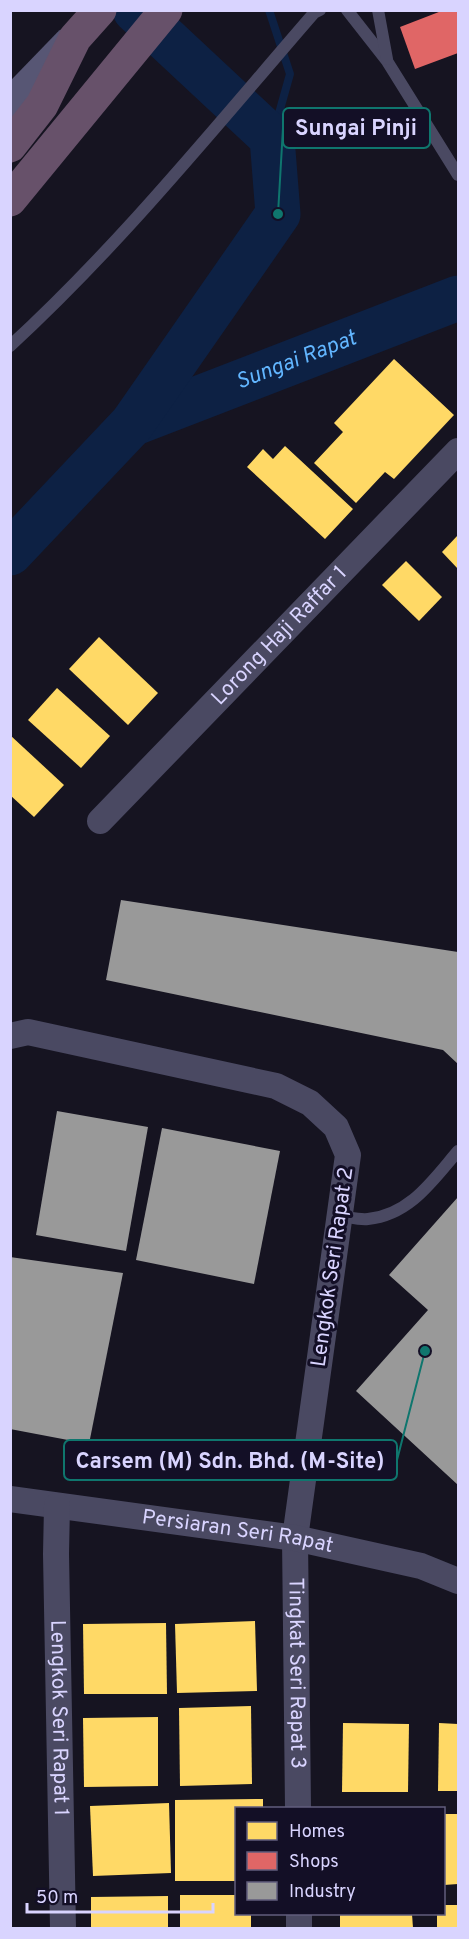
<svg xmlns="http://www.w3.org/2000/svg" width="469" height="1939" viewBox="0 0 469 1939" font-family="Overpass,sans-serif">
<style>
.homes{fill:#ffd966}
.shops{fill:#e06666}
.industry{fill:#999}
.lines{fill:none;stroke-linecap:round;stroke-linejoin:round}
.stream{stroke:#0d2144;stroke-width:8}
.river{stroke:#0d2144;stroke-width:45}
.lane{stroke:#4a4962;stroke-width:12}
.street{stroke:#4a4962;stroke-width:26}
.secondary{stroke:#575674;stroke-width:33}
.highway{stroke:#67516a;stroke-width:33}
.labels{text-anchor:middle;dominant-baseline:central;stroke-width:6;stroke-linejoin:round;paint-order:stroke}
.street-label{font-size:21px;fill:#d9d4ff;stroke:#130f26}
.water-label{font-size:22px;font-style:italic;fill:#62b6ff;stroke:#130f26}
.leader{fill:none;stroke:#0f766e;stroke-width:2}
.callout-dot{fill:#0f766e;stroke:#130f26;stroke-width:2}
.callout{fill:#130f26;stroke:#0f766e;stroke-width:2}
.callout-label{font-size:22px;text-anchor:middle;font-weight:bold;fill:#d9d4ff}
</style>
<rect width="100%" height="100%" fill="#161421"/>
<g class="homes">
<path d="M394,359L454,415L394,479L385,472L356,503L314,463L343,432L334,423Z"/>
<path d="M285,446L353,509L325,539L247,467L263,449L273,459Z"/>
<path d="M458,535V569L442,552Z"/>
<path d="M406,561L442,597L419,621L382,585Z"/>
<path d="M99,637L158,693L128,725L69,669Z"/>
<path d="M57,688L110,736L81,768L28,720Z"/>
<path d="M10,735L64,785L34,817L10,795Z"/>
<path d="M255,1621L257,1691L177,1693L175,1624Z"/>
<path d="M166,1623L167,1694H84L83,1624Z"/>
<path d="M251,1706L252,1784L180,1786L179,1708Z"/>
<path d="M158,1717V1786L84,1787L83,1718Z"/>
<path d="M343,1723L409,1724L408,1792H342Z"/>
<path d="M439,1723L458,1724V1791H438Z"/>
<path d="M263,1799V1808H237V1881H175V1800Z"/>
<path d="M169,1803L171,1873L93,1876L90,1806Z"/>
<path d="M444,1814H458V1884L444,1885Z"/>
<path d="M180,1895H237V1914H251V1928H180Z"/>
<path d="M168,1896V1928H91V1897Z"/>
<path d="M444,1905H458V1928H437V1914H444Z"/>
<path d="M340,1914H412L413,1928H340Z"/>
</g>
<path class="shops" d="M444,10H458V53L415,69L400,27Z"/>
<g class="industry">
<path d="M121,900L458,952V1064L443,1050L106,980Z"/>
<path d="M57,1111L148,1127L126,1251L36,1235Z"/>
<path d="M162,1128L280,1151L254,1284L136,1260Z"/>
<path d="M458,1197V1485L356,1391L428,1310L389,1275Z"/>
<path d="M10,1257L123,1273L89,1444L10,1429Z"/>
</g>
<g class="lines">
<path class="stream" d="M269,10L290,74L272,138"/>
<g class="river">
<path id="s1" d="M132,424L458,298"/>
<path d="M10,553L132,424L278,214L272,138L135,10"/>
</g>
<g class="lane">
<path d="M347,10L387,61L458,175"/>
<path d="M378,10L387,59"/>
<path d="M10,346C121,244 216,126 314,13L320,10"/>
<path d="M340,1216C349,1217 359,1220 368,1219C410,1215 433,1180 458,1151"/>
</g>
<g class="street">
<path id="s2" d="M100,821L458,451"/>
<path id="s3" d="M10,1036L28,1032L276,1086L310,1103L336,1127L348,1155L295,1538L298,1808"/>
<path id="s4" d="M10,1499L295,1538L421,1566L458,1581"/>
<path id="s5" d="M57,1506L56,1554L63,1928"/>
<path d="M299,1914V1928"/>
</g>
<path class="secondary" d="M10,105L69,44"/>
<g class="highway">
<path d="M10,146L42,105L75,38L100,10"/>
<path d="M10,200L166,10"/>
</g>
</g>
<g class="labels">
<g class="street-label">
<text stroke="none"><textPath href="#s2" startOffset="258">Lorong Haji Raffar 1</textPath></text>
<text transform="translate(333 1267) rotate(-82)">Lengkok Seri Rapat 2</text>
<text stroke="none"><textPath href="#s4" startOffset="230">Persiaran Seri Rapat</textPath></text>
<text stroke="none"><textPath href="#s3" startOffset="898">Tingkat Seri Rapat 3</textPath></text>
<text stroke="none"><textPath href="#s5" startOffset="212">Lengkok Seri Rapat 1</textPath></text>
</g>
<g class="water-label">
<text stroke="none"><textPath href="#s1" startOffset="176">Sungai Rapat</textPath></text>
</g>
</g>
<path class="leader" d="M278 214L283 128M425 1351L397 1460"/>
<g class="callout-dot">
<circle cx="278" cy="214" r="6"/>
<circle cx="425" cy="1351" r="6"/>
</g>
<g class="callout">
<rect x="283" y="108" width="147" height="40" rx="6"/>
<rect x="64" y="1440" width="333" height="40" rx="6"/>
</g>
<g class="callout-label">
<text x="356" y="135">Sungai Pinji</text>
<text x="230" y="1468">Carsem (M) Sdn. Bhd. (M-Site)</text>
</g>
<rect width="469" height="1939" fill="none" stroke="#d9d4ff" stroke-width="24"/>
<rect x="235" y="1807" width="210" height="108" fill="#130f26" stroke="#625e7d" stroke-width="1.5"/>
<rect x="247" y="1822" width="30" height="18" fill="#ffd966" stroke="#625e7d" stroke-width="1.5"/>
<text x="289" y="1837" font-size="18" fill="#d9d4ff">Homes</text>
<rect x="247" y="1852" width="30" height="18" fill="#e06666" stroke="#625e7d" stroke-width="1.5"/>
<text x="289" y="1867" font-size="18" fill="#d9d4ff">Shops</text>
<rect x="247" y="1882" width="30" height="18" fill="#999999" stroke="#625e7d" stroke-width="1.5"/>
<text x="289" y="1897" font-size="18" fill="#d9d4ff">Industry</text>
<path d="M27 1903v9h186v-9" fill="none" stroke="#d9d4ff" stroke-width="3"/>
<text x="36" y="1903" font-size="18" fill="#d9d4ff" stroke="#130f26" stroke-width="4.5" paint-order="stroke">50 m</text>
</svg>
